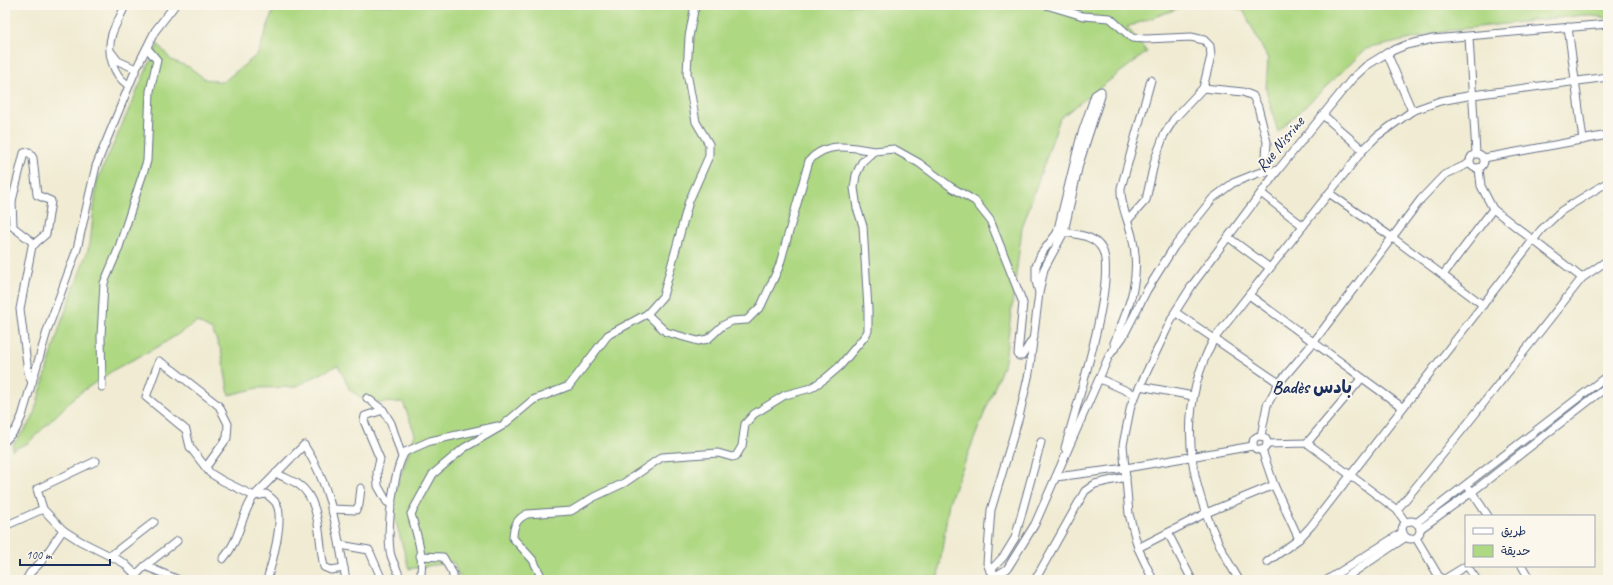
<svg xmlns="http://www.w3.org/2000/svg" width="1613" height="585" viewBox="0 0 1613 585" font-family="Caveat,'Playpen Sans Arabic',sans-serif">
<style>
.green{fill:#afd883;stroke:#658470}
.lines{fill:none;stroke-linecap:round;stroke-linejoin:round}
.minor-casing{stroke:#667187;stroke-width:9}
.minor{stroke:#fff;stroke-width:7}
.labels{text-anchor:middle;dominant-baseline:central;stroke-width:4;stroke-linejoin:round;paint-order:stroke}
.street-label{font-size:17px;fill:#1b2f5e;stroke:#fbf7ec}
.neighbourhood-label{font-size:18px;font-weight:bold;fill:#1b2f5e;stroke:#fbf7ec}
</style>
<rect width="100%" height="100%" fill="#fbf7ec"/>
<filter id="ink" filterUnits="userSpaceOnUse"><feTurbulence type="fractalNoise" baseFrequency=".025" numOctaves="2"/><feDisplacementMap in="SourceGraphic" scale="8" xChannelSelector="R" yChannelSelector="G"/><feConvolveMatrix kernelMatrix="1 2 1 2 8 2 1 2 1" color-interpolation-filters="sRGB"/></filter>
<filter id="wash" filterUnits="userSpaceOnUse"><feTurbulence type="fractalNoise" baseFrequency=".012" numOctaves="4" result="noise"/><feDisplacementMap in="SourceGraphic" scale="16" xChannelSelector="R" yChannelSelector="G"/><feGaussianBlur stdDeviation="0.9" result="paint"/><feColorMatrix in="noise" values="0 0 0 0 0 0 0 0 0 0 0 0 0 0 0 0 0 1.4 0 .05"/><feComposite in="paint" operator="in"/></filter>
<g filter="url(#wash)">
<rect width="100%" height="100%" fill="#f0ebd2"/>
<g class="green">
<path d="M275,5H1187L1127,27L1147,52L1060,118L1022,228L1005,361L949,502L938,577L942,580H461L453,562L409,569L391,504L415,434L403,402L368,403L350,390L338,365L295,387L258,388L229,395L221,350L212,330L197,322L161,345L115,369L77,395L28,443L12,450L14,443L32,420L60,326L90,244L97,181L158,44L171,60L189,67L205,79L223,82L258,54Z"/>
<path d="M1224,5H1608V18L1584,15L1452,30L1366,49L1278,132L1266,89L1268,59L1243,10Z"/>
</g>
</g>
<g filter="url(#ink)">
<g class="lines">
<defs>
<g id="minor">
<path d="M125,5C122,15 115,24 112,34C106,52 113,75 128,85"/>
<path d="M1046,5L1083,16L1110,18L1132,38L1146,39L1191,37L1204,40L1210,46L1211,56L1203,88L1174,119L1164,135L1155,159L1146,200L1128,220"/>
<path d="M1568,27L1583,140"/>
<path d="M1469,37L1476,153"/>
<path d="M111,52L118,61L136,69"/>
<path d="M1387,53L1412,111"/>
<path d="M1203,88L1243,92L1253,96L1258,107L1267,142L1265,172"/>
<path d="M1323,115L1363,150"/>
<circle cx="1477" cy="161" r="7"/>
<path d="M1484,158L1608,135"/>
<path d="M1479,168L1481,186L1493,209L1582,278"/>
<path d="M1261,193L1303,226"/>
<path d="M1329,193L1393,238L1483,305"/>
<path d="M12,201L13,227L35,244"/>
<path d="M5,204L12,201L24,153L29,152L33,158L37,195L51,201L46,234L32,246L20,309L28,372L32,383"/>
<path d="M1064,232C1078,235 1094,235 1102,249C1118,278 1075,410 1065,448"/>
<path d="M1228,237L1270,268"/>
<path d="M1443,275L1493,209"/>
<path d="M1249,295L1402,407"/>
<path d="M1175,312L1279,383"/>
<path d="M647,314L666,332L698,341L708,339L722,326L732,321L747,320L761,306L779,267L809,161C826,141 852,147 874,151"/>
<path d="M1114,343C1130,305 1142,277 1132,236C1128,220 1120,204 1121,188L1151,80"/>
<path d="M1100,379L1136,395"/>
<path d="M1140,386L1193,396"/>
<path d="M102,387L101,336L104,283L118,250L147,161L150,91L157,60L147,48"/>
<path d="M367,398L383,410L391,423L402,457"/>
<path d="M383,410L365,416L364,421L380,459L377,472L378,486L387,502L392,504"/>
<circle cx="1260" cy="443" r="7"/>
<path d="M1261,436L1267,405L1279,383L1313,343L1421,199L1444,175L1470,163"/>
<path d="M5,441L16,429L22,416L48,328L77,249L96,166L136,69L155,31L175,5"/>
<path d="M1307,443L1361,379"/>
<path d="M1267,444L1307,443L1397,510L1406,523"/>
<path d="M1262,450L1274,485L1299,539"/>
<path d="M96,461L37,489L43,509L63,530L80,541L124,563L136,575"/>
<path d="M206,467L227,438L228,424L219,406L173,370L159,361L146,397L186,430L190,447L210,473L223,481L254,496L266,494C270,497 275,500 277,505C284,520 272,564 267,580"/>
<path d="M276,473C283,477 291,480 298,484C322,500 318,541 324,567L331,570L344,568"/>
<path d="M1056,477L1126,468L1253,446"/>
<path d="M1469,488L1488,516"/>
<path d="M331,509L356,510L359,505L361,488"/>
<path d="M1397,510L1464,428L1582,278L1608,260"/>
<circle cx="1411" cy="530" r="9"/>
<path d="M1416,523L1608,375"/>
<path d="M5,526L43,509"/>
<path d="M1420,529L1472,492L1608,386"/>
<path d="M1168,533L1192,580"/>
<path d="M1416,538L1441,580"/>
<path d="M340,545L369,550L382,580"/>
<path d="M1138,548L1206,513L1274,485"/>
<path d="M110,556L154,522"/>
<path d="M420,556L443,557L453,574V580"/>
<path d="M223,559C241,539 240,516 254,496L304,445C332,487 337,532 346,580"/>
<path d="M1267,562L1299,539L1311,526L1541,230L1561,211L1608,182"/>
<path d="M145,566L179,580"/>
<path d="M1467,566L1477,580"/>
<path d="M1522,566L1530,580"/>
<path d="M990,571L1004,556L1015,538L1041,442"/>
<path d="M997,575L1007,569L1035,524L1109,356L1123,337L1147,290L1174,247L1213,198L1233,183L1258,173L1278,170"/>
<path d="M26,580L30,573L41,562L63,530"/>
<path d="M131,580L145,566L177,541"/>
<path d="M400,580C399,570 391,561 390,551C387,528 393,471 405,452L430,441L498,426"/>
<path d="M420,580C425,558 417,535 411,514L433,474L464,448L502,426L533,400L569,386L608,335L647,314L663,296L689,201L709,156V144L696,122L687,73L689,37L694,10L697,5"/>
<path d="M543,580L533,560L513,538C513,527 516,519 527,514L571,511L594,497L624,483L662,457L718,453L732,457L736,456L742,446L745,424L754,414L785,395L811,388L826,378L840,366L865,336L868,331V309L863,226L857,208L854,188L856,175L862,162L874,151L894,149L919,163L951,187L975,201L990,220L1023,303L1018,354L1019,356H1022L1034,337"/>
<path d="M998,580L997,575L990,571L987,563L991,510L1019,417L1029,373L1039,293L1044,269L1064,232L1079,164L1101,96V91L1095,95L1080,139L1057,233L1041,254L1036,266V281L1039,293"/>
<path d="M1035,580L1085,491L1095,484L1126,477"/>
<path d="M1153,580L1138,548L1129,514L1123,445L1131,405L1175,312L1193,284L1278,170L1352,79L1366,66L1387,53L1406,45L1433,39L1608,24"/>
<path d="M1239,580C1193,506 1170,420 1214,339L1363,150L1377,136L1412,111L1440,101L1473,95L1608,77"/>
<path d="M1327,580L1403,532"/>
<path d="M1342,580L1406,537"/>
<path d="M1443,580L1466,566"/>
</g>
</defs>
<use href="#minor" class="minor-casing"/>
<use href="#minor" class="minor"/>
</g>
</g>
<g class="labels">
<g class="street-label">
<text transform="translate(1280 144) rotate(-51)">Rue Nisrine</text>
</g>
<g class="neighbourhood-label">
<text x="1312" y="387">Badès بادس</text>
</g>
</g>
<rect width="1613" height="585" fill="none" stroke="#fbf7ec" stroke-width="20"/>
<rect x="1465" y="515" width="130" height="52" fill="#fbf7ec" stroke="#a1a7b3"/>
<rect x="1473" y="528" width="20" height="6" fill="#ffffff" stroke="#a1a7b3"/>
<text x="1501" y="535" font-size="12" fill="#1b2f5e">طريق</text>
<rect x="1473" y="545" width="20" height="12" fill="#afd883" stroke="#a1a7b3"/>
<text x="1501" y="555" font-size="12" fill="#1b2f5e">حديقة</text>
<path d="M20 559v6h90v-6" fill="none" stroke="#1b2f5e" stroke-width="2"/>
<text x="26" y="559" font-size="12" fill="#1b2f5e" stroke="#fbf7ec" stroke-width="3" paint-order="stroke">100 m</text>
</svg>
